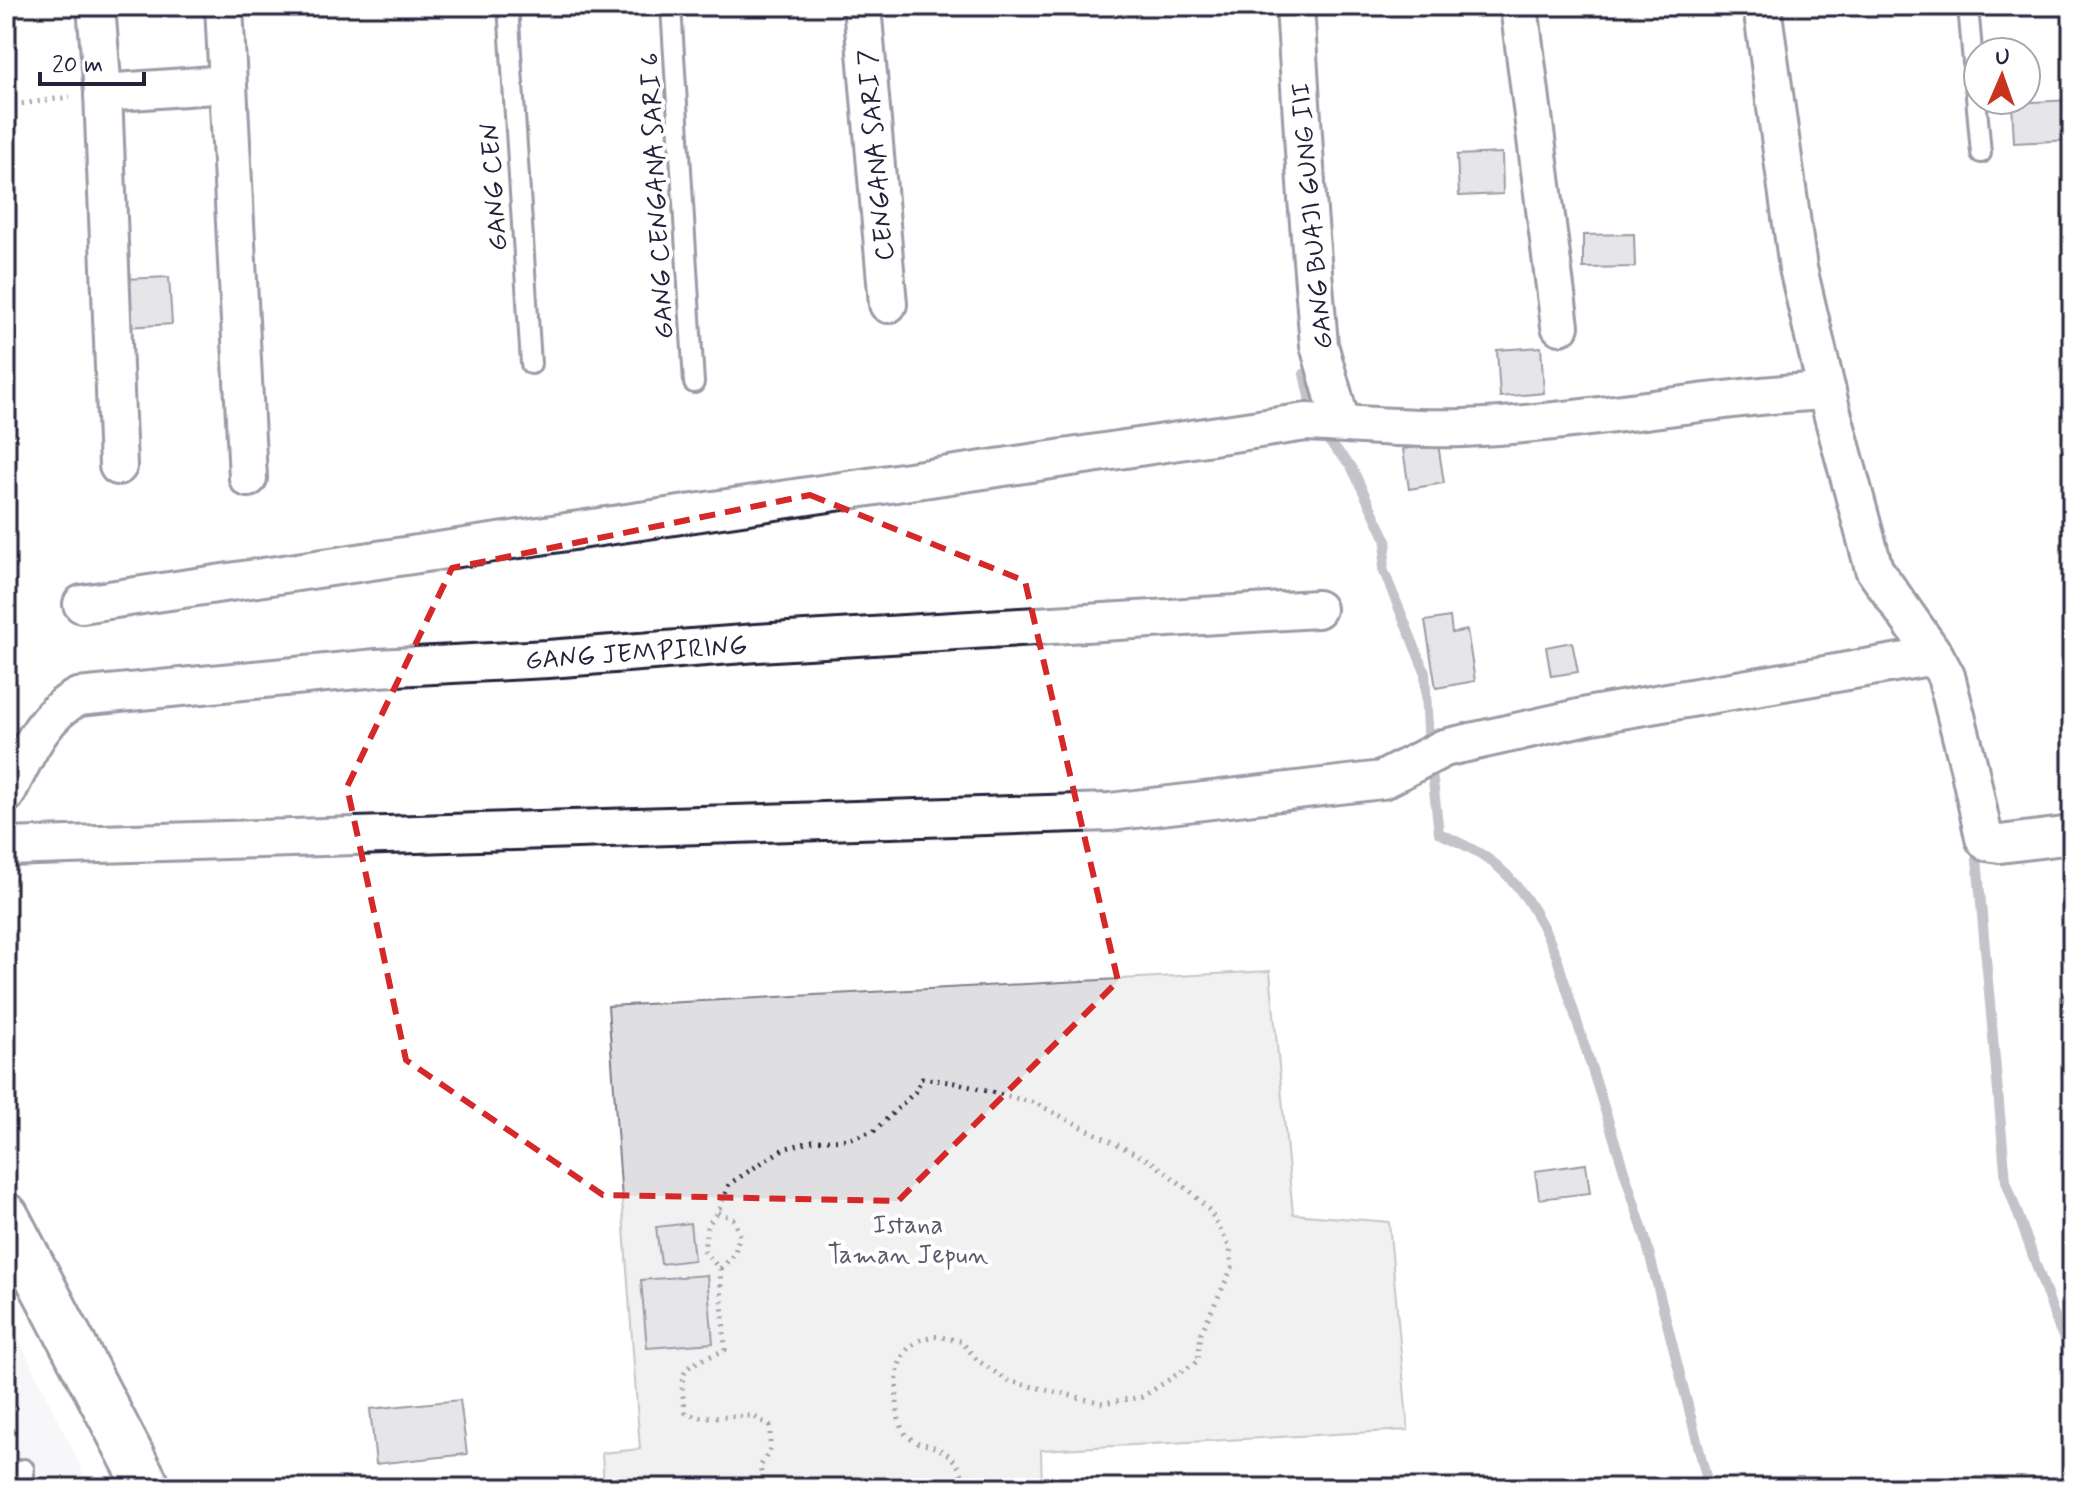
<svg xmlns="http://www.w3.org/2000/svg" width="2078" height="1494" font-family="Mynerve,sans-serif">
	<style>
		.built { fill: #eeeef1 }
		.green { fill: #dfdfe2; stroke: #80808e; stroke-width: 2 }
		.lines { fill: none; stroke-linecap: round; stroke-linejoin: round }
		.stream { stroke: #7a7a88; stroke-width: 10 }
		.building { fill: #c8c8cf; stroke: #22223b; stroke-width: 2 }
		.service-casing { stroke: #22223b; stroke-width: 24 }
		.minor-casing { stroke: #22223b; stroke-width: 42 }
		.secondary-casing { stroke: #22223b; stroke-width: 50 }
		.path { stroke: #22223b; stroke-width: 5; stroke-dasharray: 2 6; stroke-linecap: butt }
		.service { stroke: #fff; stroke-width: 18 }
		.minor { stroke: #fff; stroke-width: 36 }
		.secondary { stroke: #fff; stroke-width: 44 }
		.marked { fill: none; stroke: #d62828; stroke-width: 6; stroke-dasharray: 16 10; stroke-linejoin: round }
		.labels { text-anchor: middle; stroke-width: 8; stroke-linejoin: round; paint-order: stroke }
		.street-label { font-size: 26px; fill: #22223b; stroke: #fff }
		.park-label { font-size: 26px; fill: #5b5b6d; stroke: #fff }
	</style>
	<rect width="100%" height="100%" fill="#fff"/>
	<filter id="ink" filterUnits="userSpaceOnUse"><feTurbulence type="fractalNoise" baseFrequency=".0125" numOctaves="2"/><feDisplacementMap in="SourceGraphic" scale="16" xChannelSelector="R" yChannelSelector="G"/><feConvolveMatrix kernelMatrix="1 2 1 2 8 2 1 2 1" color-interpolation-filters="sRGB"/></filter>
	<g filter="url(#ink)">
		<!-- built -->
		<path class="built" d="M 6,1312 L 84,1474 L 90,1488 L 6,1488 Z"/>
		<!-- green -->
		<path class="green" d="M 1270,971 L 1293,1214 L 1389,1222 L 1408,1430 L 1041,1450 L 1042,1488 L 604,1488 L 602,1453 L 640,1449 L 608,1006 Z"/>
		<g class="lines">
			<!-- stream -->
			<g class="stream">
				<path d="M 1304,374 L 1313,415"/>
				<path d="M 1321,433 L 1351,466 L 1387,541 L 1383,569 L 1425,672 L 1429,748"/>
				<path d="M 1431,764 L 1439,833 C 1454,840 1470,847 1484,856 C 1519,879 1540,917 1556,955 L 1645,1237 L 1709,1488"/>
				<path d="M 1976,848 L 2006,1181 L 2059,1328 L 2072,1356"/>
			</g>
		</g>
		<!-- building -->
		<g class="building">
			<path d="M 2072,100 L 2072,140 L 2014,143 L 2012,103 Z"/>
			<path d="M 1502,153 L 1503,194 L 1459,196 L 1457,155 Z"/>
			<path d="M 1634,234 L 1635,267 L 1583,268 L 1583,235 Z"/>
			<path d="M 169,277 L 172,324 L 128,327 L 125,279 Z"/>
			<path d="M 1541,347 L 1544,393 L 1500,397 L 1497,350 Z"/>
			<path d="M 1438,444 L 1444,483 L 1409,489 L 1403,449 Z"/>
			<path d="M 1450,617 L 1452,633 L 1467,630 L 1475,681 L 1436,688 L 1425,621 Z"/>
			<path d="M 1572,642 L 1578,672 L 1551,676 L 1546,647 Z"/>
			<path d="M 1586,1164 L 1590,1193 L 1539,1199 L 1535,1171 Z"/>
			<path d="M 690,1223 L 694,1260 L 661,1264 L 656,1227 Z"/>
			<path d="M 707,1275 L 713,1343 L 647,1348 L 641,1280 Z"/>
			<path d="M 460,1400 L 467,1454 L 376,1464 L 370,1409 Z"/>
		</g>
		<g class="lines">
			<defs>
				<g id="service">
					<path d="M 508,6 L 531,364"/>
					<path d="M 671,6 L 694,383"/>
					<path d="M 1968,6 L 1981,153"/>
					<path d="M 24,1488 L 24,1469"/>
				</g>
				<g id="minor">
					<path d="M 96,6 L 103,93 L 118,466"/>
					<path d="M 224,6 L 248,478"/>
					<path d="M 862,6 L 888,304"/>
					<path d="M 1295,6 L 1307,199 L 1319,345 L 1341,423"/>
					<path d="M 1519,6 L 1560,326"/>
					<path d="M 1762,6 L 1798,268 L 1830,405 L 1874,569 L 1935,656 L 1946,676 L 1969,767 L 1984,838 L 1987,842 L 2000,844 L 2072,835"/>
					<path d="M 103,93 L 227,84"/>
					<path d="M 82,604 L 1306,422 C 1358,424 1412,430 1464,428 C 1586,423 1706,397 1827,391"/>
					<path d="M 6,794 C 24,760 41,715 78,697 L 377,668 L 548,659 L 757,643 L 1317,609"/>
					<path d="M 6,847 L 1110,812 L 1382,780 L 1444,748 L 1592,715 L 1935,656"/>
				</g>
				<path id="secondary" d="M 6,1216 L 148,1488"/>
			</defs>
			<!-- service casing -->
			<use href="#service" class="service-casing"/>
			<!-- minor casing -->
			<use href="#minor" class="minor-casing"/>
			<!-- secondary casing -->
			<use href="#secondary" class="secondary-casing"/>
			<!-- path -->
			<g class="path">
				<path d="M 6,106 L 70,97"/>
				<path d="M 718,1212 L 733,1219 L 740,1235 L 734,1255 L 720,1269"/>
				<path d="M 764,1488 L 760,1467 L 770,1449 L 770,1426 L 753,1416 L 697,1417 L 686,1413 C 676,1365 684,1368 725,1350 L 720,1269 L 704,1251 L 707,1226 L 718,1212 L 729,1184 L 783,1149 L 813,1141 L 848,1139 L 874,1131 L 915,1092 L 922,1078 L 955,1083 L 1035,1103 L 1152,1162 L 1190,1191 L 1210,1211 L 1230,1248 L 1232,1268 L 1201,1333 L 1198,1361 L 1142,1397 L 1103,1403 L 1008,1381 L 977,1360 L 961,1341 C 952,1340 939,1335 930,1337 C 898,1344 895,1372 897,1400 C 898,1414 898,1430 911,1439 C 915,1443 923,1444 928,1445 C 951,1452 962,1465 965,1488"/>
			</g>
			<!-- service -->
			<use href="#service" class="service"/>
			<!-- minor -->
			<use href="#minor" class="minor"/>
			<!-- secondary -->
			<use href="#secondary" class="secondary"/>
		</g>
	</g>
	<!-- marked area -->
	<path d="M0 0H2078V1494H0ZM 810,495 L 1025,581 L 1118,981 L 898,1201 L 603,1195 L 406,1060 L 347,787 L 452,568 Z" fill="#fff" fill-opacity=".55" fill-rule="evenodd"/>
	<path class="marked" d="M 810,495 L 1025,581 L 1118,981 L 898,1201 L 603,1195 L 406,1060 L 347,787 L 452,568 Z"/>
	<g class="labels">
		<!-- street labels -->
		<g class="street-label">
			<text transform="translate(875 155) rotate(-95)" y="9">CENGANA SARI 7</text>
			<text transform="translate(493 187) rotate(-94)" y="9">GANG CEN</text>
			<text transform="translate(656 196) rotate(-93)" y="9">GANG CENGANA SARI 6</text>
			<text transform="translate(1311 216) rotate(-95)" y="9">GANG BUAJI GUNG III</text>
			<text transform="translate(636 652) rotate(-4)" y="9">GANG JEMPIRING</text>
		</g>
		<!-- park labels -->
		<g class="park-label">
			<text x="908" y="1233">Istana<tspan x="908" dy="30">Taman Jepun</tspan></text>
		</g>
	</g>
	<!-- margin -->
	<rect width="2078" height="1494" fill="none" stroke="#fff" stroke-width="32"/>
	<rect x="16" y="16" width="2046" height="1462" fill="none" stroke="#22223b" stroke-width="3" filter="url(#ink)"/>
	<!-- north arrow -->
	<g transform="translate(2002 76) rotate(2)"><circle r="38" fill="#ffffff" stroke="#a7a7b1" stroke-width="2"/>
	<path d="M0-6L14 30L0 20L-14 30Z" fill="#c8321e"/>
	<text y="-12" font-size="22" font-weight="bold" text-anchor="middle" fill="#22223b">U</text>
	</g>
	<!-- scale -->
	<path d="M40 72v12h104v-12" fill="none" stroke="#22223b" stroke-width="4"/>
	<text x="52" y="72" font-size="24" fill="#22223b" stroke="#ffffff" stroke-width="6" paint-order="stroke">20 m</text>
</svg>
